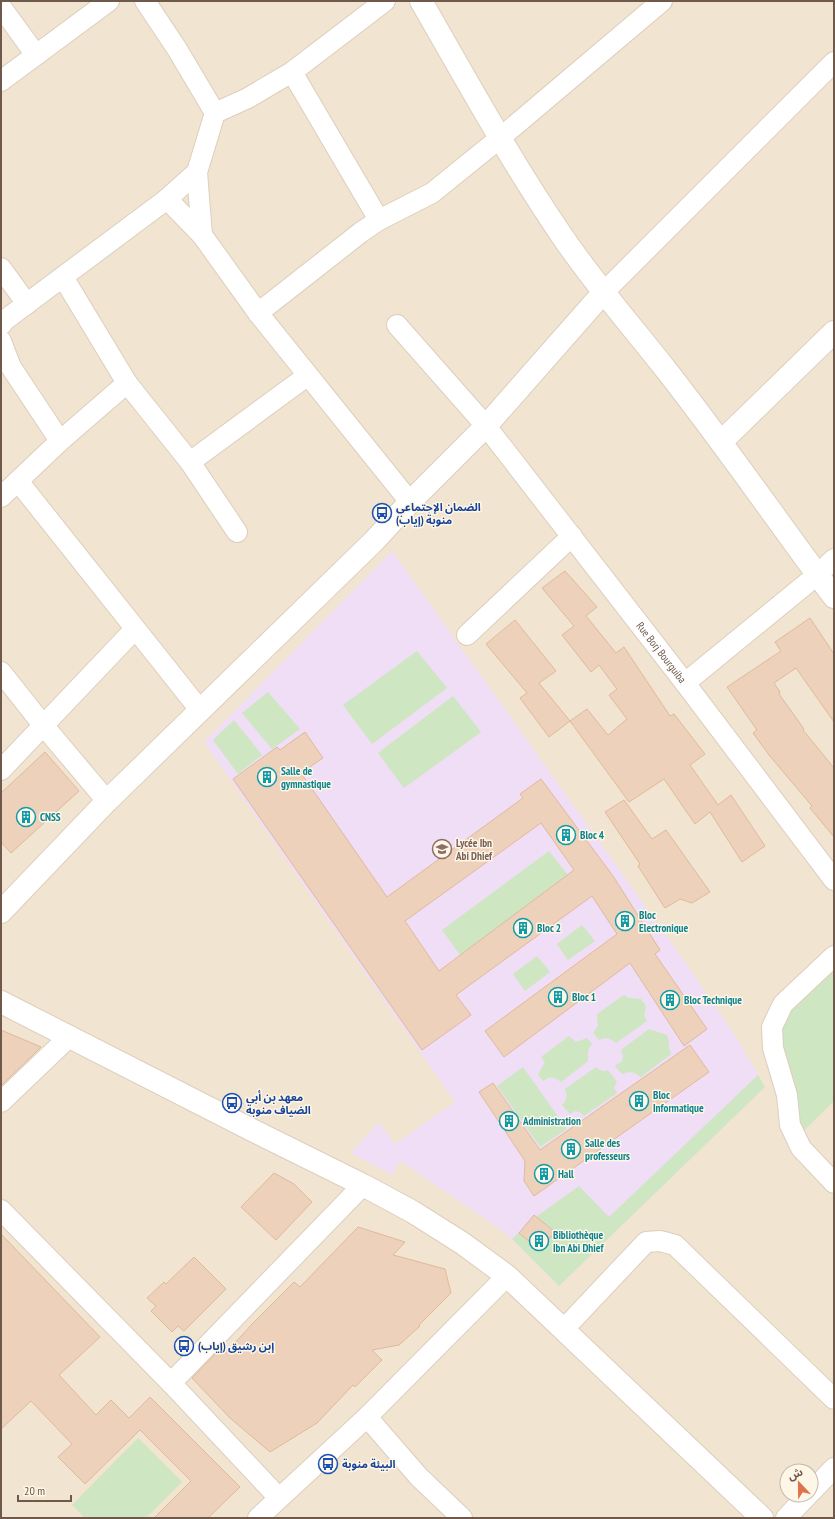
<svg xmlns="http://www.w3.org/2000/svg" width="835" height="1519" font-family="'PT Sans Narrow','Noto Sans Arabic',sans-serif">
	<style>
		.residential { fill: #f1e4d0; fill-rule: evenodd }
		.education { fill: #efdef6 }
		.green { fill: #cee6c1 }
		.building { fill: #eed1ba; stroke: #dfb99c; fill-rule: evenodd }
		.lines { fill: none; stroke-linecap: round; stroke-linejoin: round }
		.minor-casing { stroke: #decebd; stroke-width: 22 }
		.tertiary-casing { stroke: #decebd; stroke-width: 24 }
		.minor { stroke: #fff; stroke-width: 20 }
		.tertiary { stroke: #fff; stroke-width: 22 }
		.labels { text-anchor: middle; stroke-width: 3; stroke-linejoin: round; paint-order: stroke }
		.transit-label { font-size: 11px; font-weight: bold; fill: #164399; stroke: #fef6e6; text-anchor: start }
		.street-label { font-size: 11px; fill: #6f594a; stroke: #fef6e6 }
		.culture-label { font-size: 11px; font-weight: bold; fill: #0d838f; stroke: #fef6e6; text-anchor: start }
		.education-label { font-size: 11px; font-weight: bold; fill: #785e54; stroke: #fef6e6; text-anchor: start }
	</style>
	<rect width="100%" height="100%" fill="#faf2e1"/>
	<!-- residential -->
	<path class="residential" d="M 1,1 L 834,1 L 834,1518 L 1,1518 ZM 787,1471 L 811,1471 L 811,1495 L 787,1495 Z"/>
	<!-- education -->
	<path class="education" d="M 392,551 L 681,956 L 733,1032 L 765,1087 L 559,1286 L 503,1231 L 400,1161 L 392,1175 L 351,1153 L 379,1122 L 395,1144 L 455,1102 L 204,742 Z"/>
	<!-- green -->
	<g class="green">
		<path d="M 417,651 L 447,688 L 372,744 L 343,705 Z"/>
		<path d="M 268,692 L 300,729 L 272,749 L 242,713 Z"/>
		<path d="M 453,696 L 481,732 L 404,788 L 378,753 Z"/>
		<path d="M 234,720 L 262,755 L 238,774 L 213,740 Z"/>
		<path d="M 549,851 L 568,875 L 460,955 L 442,930 Z"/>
		<path d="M 582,925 L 595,941 L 568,960 L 557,944 Z"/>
		<path d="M 537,956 L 550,972 L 525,991 L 513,974 Z"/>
		<path d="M 834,969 L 834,1101 L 798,1136 L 780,1034 L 786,1015 Z"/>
		<path d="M 624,995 L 629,998 L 641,999 L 646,1006 L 644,1015 L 647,1021 L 616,1043 C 610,1038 606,1037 599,1040 L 593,1033 L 598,1026 L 597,1014 Z"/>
		<path d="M 649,1029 L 667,1035 C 670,1042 668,1047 671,1054 L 641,1077 C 634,1072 630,1071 622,1074 L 615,1066 L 622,1061 L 623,1056 L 621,1050 Z"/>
		<path d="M 569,1036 L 576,1042 L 587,1038 L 592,1044 L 588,1050 L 588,1061 L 561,1082 L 557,1079 L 550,1077 L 543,1081 L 538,1075 L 545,1062 L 541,1057 Z"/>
		<path d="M 523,1067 L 567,1129 L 540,1147 L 497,1086 Z"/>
		<path d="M 596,1067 C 600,1071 602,1072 608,1070 L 617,1082 L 614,1088 L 617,1093 L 584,1116 L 580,1112 L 575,1111 L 570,1114 L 562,1105 C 567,1100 568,1096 565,1089 Z"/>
		<path d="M 758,1075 L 765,1087 L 559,1286 L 512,1239 L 536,1217 L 579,1186 L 609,1217 Z"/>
		<path d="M 138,1438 L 182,1482 L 146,1518 L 85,1518 L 72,1505 Z"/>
	</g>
	<!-- building -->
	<g class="building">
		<path d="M 565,571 L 597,607 L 586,616 L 616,653 L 624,647 L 670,716 L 674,714 L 705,754 L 690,765 L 718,805 L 731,795 L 765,846 L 742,862 L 710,812 L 695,824 L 664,779 L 629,802 L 570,721 L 587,709 L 608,735 L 627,719 L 609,695 L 617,689 L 599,665 L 591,672 L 562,635 L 574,626 L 542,588 Z"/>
		<path d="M 810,618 L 834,654 L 834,722 L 796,668 L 774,683 L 780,692 L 779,694 L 804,729 L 803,730 L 834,768 L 834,837 L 810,808 L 812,806 L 769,755 L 753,733 L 757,730 L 727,687 L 781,651 L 775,642 Z"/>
		<path d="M 515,620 L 556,671 L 539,683 L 570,721 L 549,737 L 520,698 L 527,693 L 486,644 Z"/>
		<path d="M 305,732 L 323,758 L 301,773 L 387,897 L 523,798 L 520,794 L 541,779 L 613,876 L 660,950 L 655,954 L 707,1029 L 684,1046 L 630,963 L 504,1057 L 485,1031 L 617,934 L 592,896 L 456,995 L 471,1015 L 422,1050 L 233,779 L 277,747 L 280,750 ZM 541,823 L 574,870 L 439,971 L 405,921 Z"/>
		<path d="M 45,752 L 79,791 L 11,853 L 1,842 L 1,793 Z"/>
		<path d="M 624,800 L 652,839 L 666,830 L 710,892 L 692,903 L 680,899 L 665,908 L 638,866 L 640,864 L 605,812 Z"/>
		<path d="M 1,1030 L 41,1047 L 1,1086 Z"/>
		<path d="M 690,1045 L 709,1072 L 534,1196 L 524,1181 L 525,1161 L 479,1092 L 493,1083 L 540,1150 Z"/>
		<path d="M 274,1173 L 294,1184 L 312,1202 L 276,1240 L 241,1207 Z"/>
		<path d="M 534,1215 L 555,1232 L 540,1250 L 519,1233 Z"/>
		<path d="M 358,1227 L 405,1242 L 393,1255 L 445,1269 L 451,1293 L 419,1325 L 420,1326 L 399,1345 L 372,1350 L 382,1360 L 355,1387 L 353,1385 L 317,1423 L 270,1452 L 230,1418 L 192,1378 L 220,1349 L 225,1354 L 253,1323 L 294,1282 L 300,1287 Z"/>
		<path d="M 1,1234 L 100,1337 L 59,1375 L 96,1415 L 111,1400 L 129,1418 L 150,1397 L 240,1487 L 208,1518 L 154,1518 L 191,1481 L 140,1430 L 85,1484 L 58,1457 L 72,1444 L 31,1401 L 1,1429 Z"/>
		<path d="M 194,1257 L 226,1289 L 184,1331 L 178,1326 L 172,1332 L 151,1311 L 156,1306 L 147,1298 L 164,1282 L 166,1284 Z"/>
	</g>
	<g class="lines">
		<defs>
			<g id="minor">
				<path d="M 145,1 L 177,49 L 215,113"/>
				<path d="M 1,7 L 36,55"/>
				<path d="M 292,72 L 379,220"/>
				<path d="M 1,81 L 109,1"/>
				<path d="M 197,172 L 202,235"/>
				<path d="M 167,199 L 202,235 L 258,313 L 410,502"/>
				<path d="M 1,268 L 27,304"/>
				<path d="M 63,277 L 127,383"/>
				<path d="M 603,293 L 834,62"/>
				<path d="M 258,313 L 360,233 L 379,220 L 432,193 L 500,138 L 662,1"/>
				<path d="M 1,325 L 5,320 L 167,199 L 197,172 L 215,113 L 248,98 L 292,72 L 385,1"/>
				<path id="s1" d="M 397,325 L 486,426 L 685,683 L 834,880"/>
				<path d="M 1,341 L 11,367 L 60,441"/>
				<path d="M 190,462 L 307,376"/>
				<path d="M 18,481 L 200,710"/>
				<path d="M 1,497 L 60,441 L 127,383 L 190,462 L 237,532"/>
				<path d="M 467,635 L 572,536"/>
				<path d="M 1,672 L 43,725 L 107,801"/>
				<path d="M 685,683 L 817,575 L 834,559"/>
				<path d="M 1,770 L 135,629"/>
				<path d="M 834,956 L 783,1004 L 772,1027 L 773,1048 L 787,1095 L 790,1125 L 801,1148 L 834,1183"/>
				<path d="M 1,1102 L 69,1037"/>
				<path d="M 1,1210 L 171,1383 L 279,1498"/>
				<path d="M 564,1329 L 646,1242 L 660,1241 L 675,1245 L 834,1399"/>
				<path d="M 171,1383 L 363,1185"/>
				<path d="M 367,1417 L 419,1477 L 462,1518"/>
				<path d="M 811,1492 L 834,1468"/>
				<path d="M 258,1518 L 367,1417 L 507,1276"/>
				<path d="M 786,1518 L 808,1495"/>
			</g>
			<g id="tertiary">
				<path d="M 421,1 C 466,79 509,158 560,233 C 592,281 631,325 667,371 C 725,445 778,522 834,597"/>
				<path d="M 721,442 L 834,332"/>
				<path d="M 1,912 L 107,801 L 374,541 L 410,502 L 486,426 L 603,293"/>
				<path d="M 1,1002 L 254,1131 L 363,1185 L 413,1212 L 462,1243 L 507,1276 L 762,1518"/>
			</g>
		</defs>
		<!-- minor casing -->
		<use href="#minor" class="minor-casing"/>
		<!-- tertiary casing -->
		<use href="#tertiary" class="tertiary-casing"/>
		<!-- minor -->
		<use href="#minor" class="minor"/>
		<!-- tertiary -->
		<use href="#tertiary" class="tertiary"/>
	</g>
	<!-- icons -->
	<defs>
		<symbol id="bus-ring" viewBox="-11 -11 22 22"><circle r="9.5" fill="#fef6e6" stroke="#1a4fb4" stroke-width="1.5"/><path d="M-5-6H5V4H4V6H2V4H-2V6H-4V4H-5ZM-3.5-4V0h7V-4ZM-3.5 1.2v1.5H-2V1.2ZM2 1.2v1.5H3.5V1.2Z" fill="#1a4fb4"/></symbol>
		<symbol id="building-ring" viewBox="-11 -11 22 22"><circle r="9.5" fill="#fef6e6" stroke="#0f9aa8" stroke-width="1.5"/><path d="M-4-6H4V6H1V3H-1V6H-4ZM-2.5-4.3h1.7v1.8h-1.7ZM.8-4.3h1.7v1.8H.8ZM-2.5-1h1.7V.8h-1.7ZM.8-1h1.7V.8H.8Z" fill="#0f9aa8"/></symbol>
		<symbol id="school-ring" viewBox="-11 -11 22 22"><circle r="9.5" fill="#fef6e6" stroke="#8d6e63" stroke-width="1.5"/><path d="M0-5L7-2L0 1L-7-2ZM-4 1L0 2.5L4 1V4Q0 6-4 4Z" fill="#8d6e63"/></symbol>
	</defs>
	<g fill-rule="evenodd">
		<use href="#bus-ring" x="371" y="502" width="22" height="22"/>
		<use href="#building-ring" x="256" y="766" width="22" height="22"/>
		<use href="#building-ring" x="15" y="806" width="22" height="22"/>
		<use href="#building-ring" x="555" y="824" width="22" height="22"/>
		<use href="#school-ring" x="431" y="838" width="22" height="22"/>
		<use href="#building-ring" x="614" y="910" width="22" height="22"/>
		<use href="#building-ring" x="512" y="917" width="22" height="22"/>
		<use href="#building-ring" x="547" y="986" width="22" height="22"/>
		<use href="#building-ring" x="659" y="989" width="22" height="22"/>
		<use href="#building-ring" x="628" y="1090" width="22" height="22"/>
		<use href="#bus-ring" x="221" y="1092" width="22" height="22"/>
		<use href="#building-ring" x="498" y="1110" width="22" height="22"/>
		<use href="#building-ring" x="560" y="1138" width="22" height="22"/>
		<use href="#building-ring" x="533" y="1163" width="22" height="22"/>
		<use href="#building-ring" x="528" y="1230" width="22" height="22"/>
		<use href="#bus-ring" x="173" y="1335" width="22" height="22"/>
		<use href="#bus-ring" x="317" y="1453" width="22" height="22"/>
	</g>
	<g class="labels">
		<!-- transit labels -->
		<g class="transit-label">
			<text x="396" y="511">الضمان الإجتماعي<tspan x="396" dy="13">منوبة (إياب)</tspan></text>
			<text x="246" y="1101">معهد بن أبي<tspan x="246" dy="13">الضياف منوبة</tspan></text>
			<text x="198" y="1350">إبن رشيق (إياب)</text>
			<text x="342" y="1468">البيئة منوبة</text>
		</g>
		<!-- street labels -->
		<g class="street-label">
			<text dy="4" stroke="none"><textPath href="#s1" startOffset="421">Rue Borj Bourguiba</textPath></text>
		</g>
		<!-- culture labels -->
		<g class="culture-label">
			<text x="281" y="775">Salle de<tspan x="281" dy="13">gymnastique</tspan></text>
			<text x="40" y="821">CNSS</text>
			<text x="580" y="839">Bloc 4</text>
			<text x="639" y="919">Bloc<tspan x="639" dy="13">Electronique</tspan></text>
			<text x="537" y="932">Bloc 2</text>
			<text x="572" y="1001">Bloc 1</text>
			<text x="684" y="1004">Bloc Technique</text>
			<text x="653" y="1099">Bloc<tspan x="653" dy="13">Informatique</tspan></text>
			<text x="523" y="1125">Administration</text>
			<text x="585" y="1147">Salle des<tspan x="585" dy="13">professeurs</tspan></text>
			<text x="558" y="1178">Hall</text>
			<text x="553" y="1239">Bibliothèque<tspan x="553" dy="13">Ibn Abi Dhief</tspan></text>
		</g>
		<!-- education labels -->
		<g class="education-label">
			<text x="456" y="847">Lycée Ibn<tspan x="456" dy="13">Abi Dhief</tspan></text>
		</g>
	</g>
	<!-- border -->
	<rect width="835" height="1519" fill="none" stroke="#6f594a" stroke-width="4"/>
	<!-- north arrow -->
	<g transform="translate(799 1483) rotate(338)"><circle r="19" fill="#fef6e6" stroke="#c5b7a8"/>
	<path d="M0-3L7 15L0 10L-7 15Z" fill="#de744c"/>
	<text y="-6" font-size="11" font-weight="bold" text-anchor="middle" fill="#6f594a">ش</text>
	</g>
	<!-- scale -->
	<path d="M18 1495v6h53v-6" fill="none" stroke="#6f594a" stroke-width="2"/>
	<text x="24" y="1495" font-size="12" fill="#6f594a" stroke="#fef6e6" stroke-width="3" paint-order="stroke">20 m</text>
</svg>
